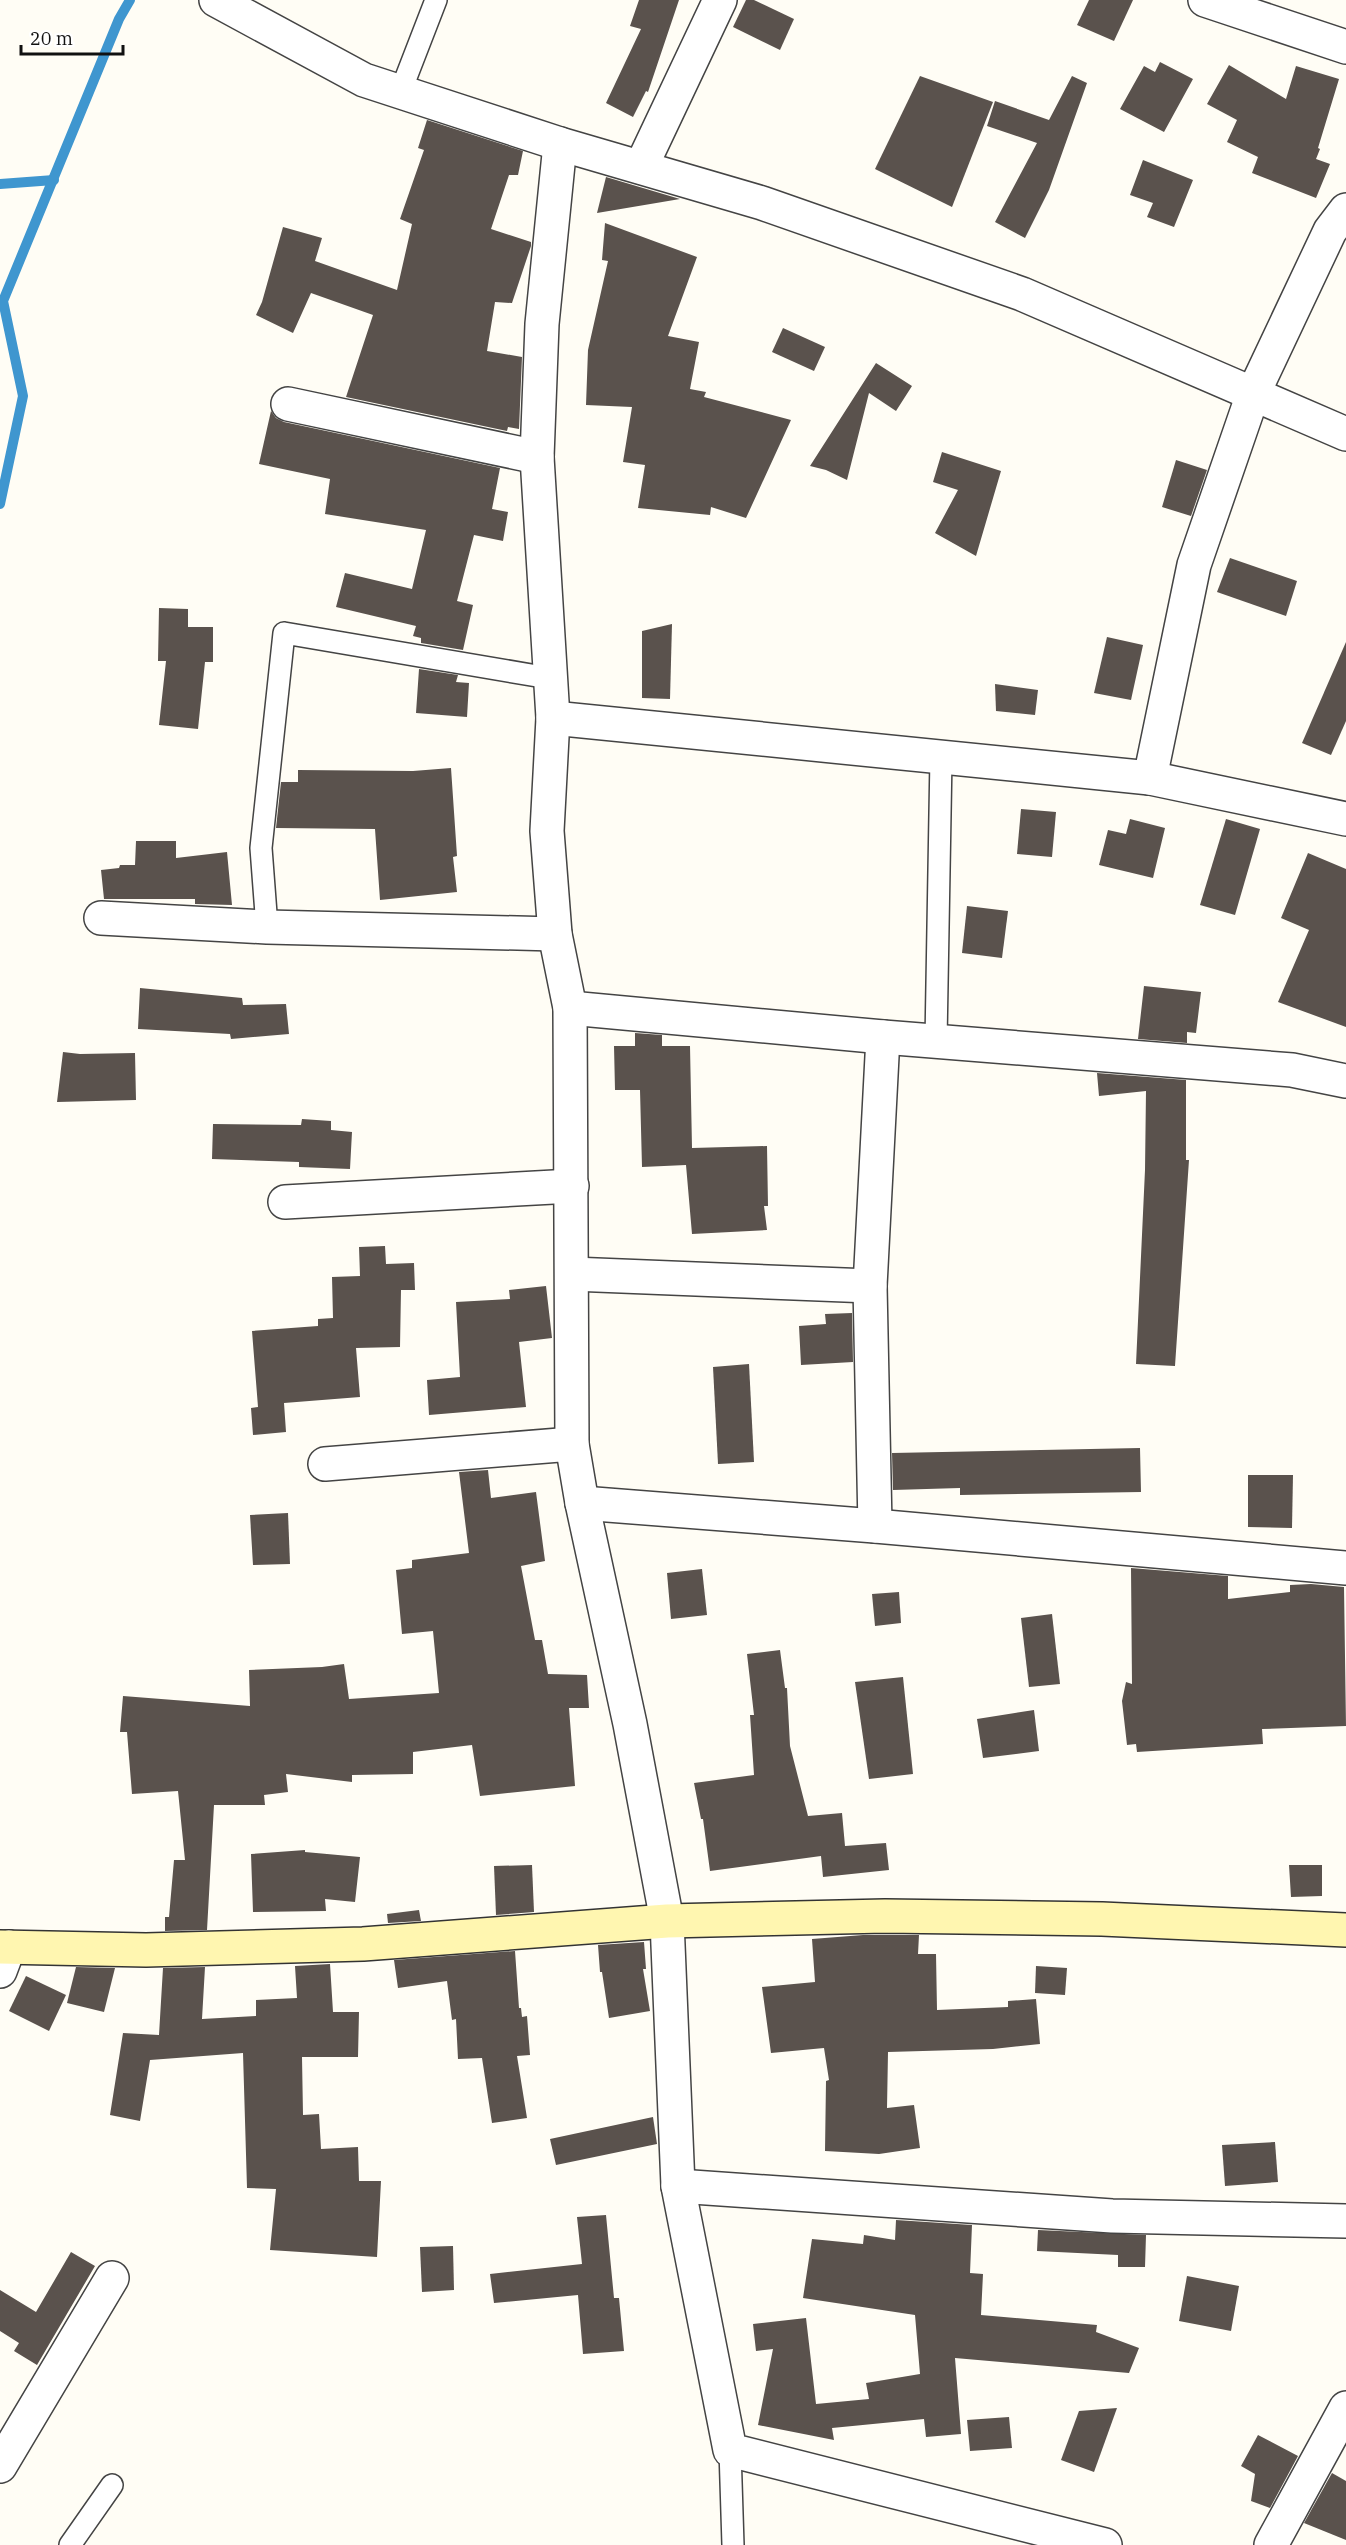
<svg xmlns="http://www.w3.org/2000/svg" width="1346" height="2545" font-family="'IBM Plex Serif',serif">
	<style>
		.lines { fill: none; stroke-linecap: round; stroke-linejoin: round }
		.stream { stroke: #3f96cf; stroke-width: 10 }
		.building { fill: #5a524d }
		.lane-casing { stroke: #444; stroke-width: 24 }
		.street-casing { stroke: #444; stroke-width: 36 }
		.secondary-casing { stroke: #333; stroke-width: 36 }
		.lane { stroke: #fff; stroke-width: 21 }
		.street { stroke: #fff; stroke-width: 33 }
		.secondary { stroke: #fff6b0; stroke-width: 33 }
	</style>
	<rect width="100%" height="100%" fill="#fffdf5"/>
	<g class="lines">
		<!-- stream -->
		<g class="stream">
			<path d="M 0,184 L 54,180"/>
			<path d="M 0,504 L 23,396 L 3,301 L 119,19 L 130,0"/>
		</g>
	</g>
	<!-- building -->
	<g class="building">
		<path d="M 639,0 L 679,0 L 648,92 L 646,91 L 633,117 L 606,103 L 641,29 L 630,26 Z"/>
		<path d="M 746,0 L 754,0 L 794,19 L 780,50 L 733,27 Z"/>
		<path d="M 1089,0 L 1133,0 L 1114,41 L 1077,25 Z"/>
		<path d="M 1160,62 L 1193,79 L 1164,132 L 1120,109 L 1144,66 L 1155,72 Z"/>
		<path d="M 1229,65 L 1286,99 L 1296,66 L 1339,79 L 1318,148 L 1320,149 L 1316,159 L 1330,164 L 1316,198 L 1252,173 L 1258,157 L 1227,142 L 1237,120 L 1207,104 Z"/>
		<path d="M 920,76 L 993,102 L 952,207 L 875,169 Z"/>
		<path d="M 1072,76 L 1087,83 L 1049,190 L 1025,238 L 995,222 L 1037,143 L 987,126 L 995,101 L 1049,120 Z"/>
		<path d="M 427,120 L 523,151 L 518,175 L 509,175 L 491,229 L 531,242 L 531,246 L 512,303 L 495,302 L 487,351 L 522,357 L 519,429 L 508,427 L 507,431 L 346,397 L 373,315 L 311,293 L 293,333 L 256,315 L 262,302 L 283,227 L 322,238 L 315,261 L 397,290 L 412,224 L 400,219 L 424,150 L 418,148 Z"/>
		<path d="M 1143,160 L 1193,180 L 1174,227 L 1147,217 L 1153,203 L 1130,195 Z"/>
		<path d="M 606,177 L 680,199 L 597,213 Z"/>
		<path d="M 605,223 L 697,257 L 668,336 L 699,342 L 690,389 L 706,392 L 704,397 L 791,420 L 746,518 L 711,507 L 710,515 L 638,508 L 645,465 L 623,462 L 632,407 L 586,405 L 588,350 L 608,261 L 602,260 Z"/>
		<path d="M 783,328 L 825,347 L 814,371 L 772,352 Z"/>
		<path d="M 876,363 L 912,386 L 896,411 L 869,393 L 847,480 L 826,470 L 810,466 Z"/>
		<path d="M 271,411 L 276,418 L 284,422 L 500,468 L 492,509 L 508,512 L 503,541 L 474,535 L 457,601 L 473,605 L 463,650 L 421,643 L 421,638 L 413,636 L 416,626 L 336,607 L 345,573 L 412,589 L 426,530 L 325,514 L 330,479 L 259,464 Z"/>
		<path d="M 942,452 L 1001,471 L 976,556 L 935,533 L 958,490 L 933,482 Z"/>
		<path d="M 1176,460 L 1207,470 L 1191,516 L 1162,507 Z"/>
		<path d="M 1230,558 L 1297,581 L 1286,616 L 1217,592 Z"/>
		<path d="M 159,608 L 188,609 L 188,627 L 213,627 L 213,662 L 205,662 L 198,729 L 159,725 L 166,661 L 158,661 Z"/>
		<path d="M 672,624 L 670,699 L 642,698 L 642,631 Z"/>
		<path d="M 1107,637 L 1143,645 L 1131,700 L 1094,693 Z"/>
		<path d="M 1346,642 L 1346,721 L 1331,755 L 1302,743 Z"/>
		<path d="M 419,669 L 458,675 L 456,682 L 469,683 L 467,717 L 416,713 Z"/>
		<path d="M 995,684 L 1038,690 L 1035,715 L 996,711 Z"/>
		<path d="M 451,768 L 457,856 L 453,857 L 457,892 L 380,900 L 375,829 L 276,828 L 281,782 L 298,782 L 298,770 L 413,771 Z"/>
		<path d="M 1021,809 L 1056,812 L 1052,857 L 1017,854 Z"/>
		<path d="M 1130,819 L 1165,828 L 1153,878 L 1099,865 L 1108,830 L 1126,834 Z"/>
		<path d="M 1226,819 L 1260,829 L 1235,915 L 1200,905 Z"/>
		<path d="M 136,841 L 176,841 L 176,858 L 227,852 L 232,905 L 195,904 L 195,899 L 104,899 L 101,870 L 119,868 L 120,865 L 135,865 Z"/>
		<path d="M 1308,853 L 1346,869 L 1346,1027 L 1278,1002 L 1309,930 L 1281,918 Z"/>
		<path d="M 967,906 L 1008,911 L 1002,958 L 962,953 Z"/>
		<path d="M 1144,986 L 1201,992 L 1196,1033 L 1187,1032 L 1187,1043 L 1138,1039 Z"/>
		<path d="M 140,988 L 242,998 L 243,1005 L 286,1004 L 289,1034 L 231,1039 L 230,1034 L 138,1029 Z"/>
		<path d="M 635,1033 L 662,1035 L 662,1046 L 690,1046 L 692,1148 L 767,1146 L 768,1206 L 764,1206 L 767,1230 L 692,1234 L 686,1165 L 642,1167 L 640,1090 L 615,1090 L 614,1046 L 635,1046 Z"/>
		<path d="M 63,1052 L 80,1054 L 135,1053 L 136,1100 L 57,1102 Z"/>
		<path d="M 1097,1073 L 1186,1080 L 1186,1160 L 1189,1160 L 1175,1366 L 1136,1364 L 1145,1170 L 1146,1091 L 1099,1096 Z"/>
		<path d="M 302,1119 L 331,1121 L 331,1130 L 352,1132 L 350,1169 L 299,1167 L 299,1162 L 212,1159 L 213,1124 L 301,1125 Z"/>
		<path d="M 385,1246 L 386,1264 L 414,1263 L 415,1290 L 401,1290 L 400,1347 L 356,1348 L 360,1397 L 284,1403 L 286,1432 L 253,1435 L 251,1408 L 258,1407 L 252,1331 L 318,1326 L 318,1319 L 333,1318 L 332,1277 L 360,1276 L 359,1247 Z"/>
		<path d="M 546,1286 L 552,1338 L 519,1342 L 526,1407 L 429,1415 L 427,1380 L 460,1377 L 456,1302 L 510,1299 L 509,1290 Z"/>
		<path d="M 852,1313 L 853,1362 L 801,1365 L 799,1326 L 826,1324 L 825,1314 Z"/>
		<path d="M 749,1364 L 754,1462 L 718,1464 L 713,1367 Z"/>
		<path d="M 1140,1448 L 1141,1492 L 960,1495 L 960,1488 L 893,1490 L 892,1453 Z"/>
		<path d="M 488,1470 L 491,1498 L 536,1492 L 545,1561 L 521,1566 L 535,1640 L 542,1640 L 548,1674 L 587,1675 L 589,1708 L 569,1708 L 575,1786 L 480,1796 L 472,1745 L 413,1752 L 413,1774 L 352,1775 L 352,1782 L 286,1774 L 288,1792 L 264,1795 L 265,1805 L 214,1805 L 207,1930 L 165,1931 L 165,1917 L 169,1917 L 174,1860 L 185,1860 L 178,1791 L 132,1794 L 127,1732 L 120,1732 L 123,1696 L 250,1706 L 249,1670 L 322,1667 L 344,1664 L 349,1699 L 439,1693 L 433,1631 L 402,1634 L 396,1570 L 412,1568 L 412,1560 L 469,1553 L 459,1472 Z"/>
		<path d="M 1248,1475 L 1293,1475 L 1292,1528 L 1248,1527 Z"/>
		<path d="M 288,1513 L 290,1564 L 253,1565 L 250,1515 Z"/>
		<path d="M 1131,1568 L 1228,1576 L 1228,1599 L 1290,1592 L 1290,1585 L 1311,1584 L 1344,1587 L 1346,1726 L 1262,1729 L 1263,1744 L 1137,1752 L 1136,1744 L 1127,1745 L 1122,1701 L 1126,1682 L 1132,1684 Z"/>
		<path d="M 702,1569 L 707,1615 L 671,1619 L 667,1573 Z"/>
		<path d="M 899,1592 L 901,1623 L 875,1626 L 872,1594 Z"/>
		<path d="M 1052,1614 L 1060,1684 L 1029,1687 L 1021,1618 Z"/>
		<path d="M 780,1650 L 785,1688 L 787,1688 L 790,1746 L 808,1816 L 842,1813 L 845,1846 L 886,1843 L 889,1870 L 823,1877 L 821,1856 L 710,1871 L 703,1819 L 701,1819 L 694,1783 L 754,1775 L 750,1715 L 754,1715 L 747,1654 Z"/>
		<path d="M 903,1677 L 913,1774 L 869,1779 L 855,1682 Z"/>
		<path d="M 1034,1710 L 1039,1751 L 983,1758 L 977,1719 Z"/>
		<path d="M 305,1850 L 305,1852 L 360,1857 L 355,1902 L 325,1899 L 326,1911 L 253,1912 L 251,1854 Z"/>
		<path d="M 532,1865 L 534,1912 L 496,1915 L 494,1866 Z"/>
		<path d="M 1289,1865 L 1322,1865 L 1322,1896 L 1291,1897 Z"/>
		<path d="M 419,1910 L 421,1921 L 388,1923 L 387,1914 Z"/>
		<path d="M 863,1935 L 919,1935 L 918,1954 L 936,1954 L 937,2010 L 1008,2007 L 1008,2001 L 1036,1999 L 1040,2044 L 993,2049 L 888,2052 L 887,2108 L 914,2105 L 920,2148 L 879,2154 L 825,2151 L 826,2081 L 829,2080 L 824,2048 L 771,2053 L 762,1987 L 815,1982 L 812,1939 Z"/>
		<path d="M 644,1942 L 646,1969 L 643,1969 L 650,2011 L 609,2018 L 602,1972 L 600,1972 L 598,1945 Z"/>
		<path d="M 515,1951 L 519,2008 L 521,2008 L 522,2017 L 527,2016 L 530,2055 L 517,2056 L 527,2118 L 492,2123 L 482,2058 L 458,2059 L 456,2019 L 452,2020 L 447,1981 L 398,1988 L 394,1960 Z"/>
		<path d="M 330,1964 L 333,2012 L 359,2012 L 358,2057 L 302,2057 L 303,2115 L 319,2114 L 321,2149 L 358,2147 L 359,2181 L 381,2181 L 377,2257 L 270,2250 L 276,2189 L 247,2188 L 243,2053 L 150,2060 L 140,2121 L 110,2115 L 123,2033 L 159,2035 L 163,1968 L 205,1967 L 202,2019 L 256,2016 L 256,2000 L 297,1998 L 295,1966 Z"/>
		<path d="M 1036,1966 L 1067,1968 L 1065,1995 L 1035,1993 Z"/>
		<path d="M 76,1967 L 115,1968 L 104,2012 L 67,2003 Z"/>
		<path d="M 26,1976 L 66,1995 L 49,2031 L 9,2011 Z"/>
		<path d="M 653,2117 L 657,2144 L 556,2165 L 550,2139 Z"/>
		<path d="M 1275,2142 L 1278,2182 L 1225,2186 L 1222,2145 Z"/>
		<path d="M 606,2215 L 614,2298 L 619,2298 L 624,2351 L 583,2354 L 578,2295 L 494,2303 L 490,2274 L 582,2264 L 577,2217 Z"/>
		<path d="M 896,2220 L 972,2225 L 970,2273 L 983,2274 L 981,2315 L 1097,2325 L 1096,2332 L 1139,2348 L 1129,2373 L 955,2358 L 961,2434 L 926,2437 L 924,2419 L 832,2428 L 834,2440 L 758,2425 L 773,2349 L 756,2351 L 753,2324 L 806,2318 L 816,2404 L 869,2399 L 866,2383 L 920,2374 L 915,2315 L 803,2298 L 812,2239 L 863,2244 L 864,2235 L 895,2240 Z"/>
		<path d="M 1038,2230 L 1146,2235 L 1145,2267 L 1118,2267 L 1118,2255 L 1037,2251 Z"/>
		<path d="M 453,2246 L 454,2290 L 422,2292 L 420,2247 Z"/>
		<path d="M 71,2252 L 95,2266 L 37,2365 L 14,2351 L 19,2343 L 0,2331 L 0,2290 L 36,2312 Z"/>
		<path d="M 1187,2276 L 1239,2286 L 1231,2331 L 1179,2321 Z"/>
		<path d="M 1117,2408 L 1094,2472 L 1061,2460 L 1079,2411 Z"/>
		<path d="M 1009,2417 L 1012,2448 L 970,2451 L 967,2420 Z"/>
		<path d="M 1258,2435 L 1298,2456 L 1270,2508 L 1251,2501 L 1255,2474 L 1241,2466 Z"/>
		<path d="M 1332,2473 L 1346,2481 L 1346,2540 L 1304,2523 Z"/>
	</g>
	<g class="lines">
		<defs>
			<g id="lane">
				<path d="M 400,93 L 436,0"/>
				<path d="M 267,927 L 261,848 L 284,633 L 549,678"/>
				<path d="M 936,1041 L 941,757"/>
				<path d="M 730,2450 L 733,2545"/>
				<path d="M 70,2545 L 112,2485"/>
			</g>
			<g id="street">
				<path d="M 216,0 L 364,80 L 560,144 L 762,203 L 1022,294 L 1346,434"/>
				<path d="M 1205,0 L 1346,47"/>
				<path d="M 560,144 L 542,324 L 537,457 L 553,718 L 547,831 L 555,934 L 570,1008 L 572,1444 L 582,1503 L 630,1724 L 667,1921 L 678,2186 L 730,2450 L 1105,2545"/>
				<path d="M 641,167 L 720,0"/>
				<path d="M 288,404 L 537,457"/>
				<path d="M 553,718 L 1150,778 L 1346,819"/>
				<path d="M 1150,778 L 1194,565 L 1253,394 L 1330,231 L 1346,210"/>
				<path d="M 101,918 L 267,927 L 555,934"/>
				<path d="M 570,1008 L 883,1037 L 1292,1070 L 1346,1081"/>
				<path d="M 285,1202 L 572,1186"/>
				<path d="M 572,1274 L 870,1286"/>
				<path d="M 325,1464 L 572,1444"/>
				<path d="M 582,1503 L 875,1526 L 1346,1568"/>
				<path d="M 875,1526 L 870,1286 L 883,1037"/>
				<path d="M 0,1971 L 9,1947"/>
				<path d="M 678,2186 L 1112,2216 L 1346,2221"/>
				<path d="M 0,2466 L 112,2278"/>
				<path d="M 1271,2545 L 1346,2408"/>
			</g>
			<path id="secondary" d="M 0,1947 L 146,1950 L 363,1944 L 667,1921 L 885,1916 L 1102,1919 L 1346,1930"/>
		</defs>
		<!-- lane casing -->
		<use href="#lane" class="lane-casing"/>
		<!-- street casing -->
		<use href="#street" class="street-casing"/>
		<!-- secondary casing -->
		<use href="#secondary" class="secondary-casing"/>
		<!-- lane -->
		<use href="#lane" class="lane"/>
		<!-- street -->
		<use href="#street" class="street"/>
		<!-- secondary -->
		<use href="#secondary" class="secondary"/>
	</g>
	<!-- scale -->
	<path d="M21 45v9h102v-9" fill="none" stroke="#111111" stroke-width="3"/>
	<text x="30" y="45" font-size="18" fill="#111111" stroke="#ffffff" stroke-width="4.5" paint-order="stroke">20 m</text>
</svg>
